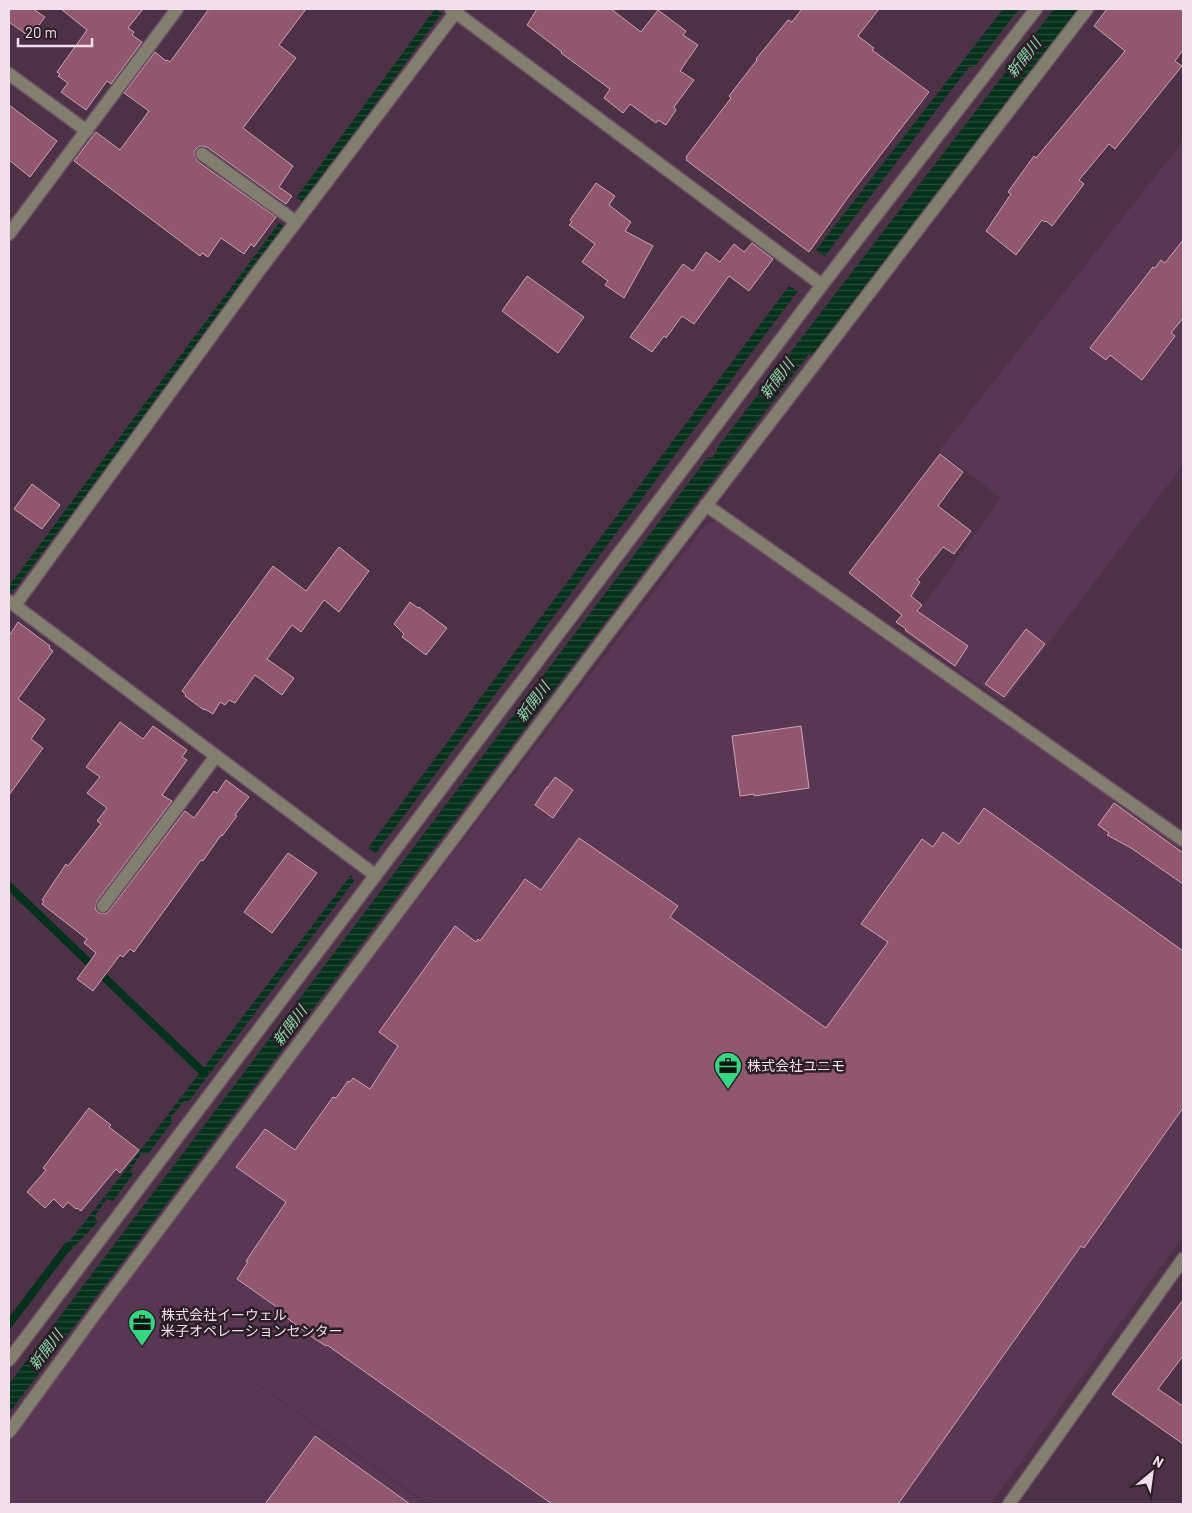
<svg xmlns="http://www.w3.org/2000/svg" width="1192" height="1513" font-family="Barlow,'Noto Sans JP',sans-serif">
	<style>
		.built { fill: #593752 }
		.water { fill: url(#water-rules) }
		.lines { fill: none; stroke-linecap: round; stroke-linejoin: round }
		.stream { stroke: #043119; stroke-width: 8 }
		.building { fill: #90576e; stroke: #cda3b2 }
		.minor-casing { stroke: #6b5065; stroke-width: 15 }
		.minor { stroke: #837f6f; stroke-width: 12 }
		.labels { text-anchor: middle; stroke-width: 5; stroke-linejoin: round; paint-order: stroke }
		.poi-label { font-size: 14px; fill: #f1dfed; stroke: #2b1e28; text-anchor: start }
		.water-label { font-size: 15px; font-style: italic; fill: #89dca6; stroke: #2b1e28 }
	</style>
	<defs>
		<pattern id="water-rules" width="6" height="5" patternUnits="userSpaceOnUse" patternTransform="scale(1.25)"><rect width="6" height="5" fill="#043119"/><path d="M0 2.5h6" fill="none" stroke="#294e3b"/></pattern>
	</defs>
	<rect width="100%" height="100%" fill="#4d3147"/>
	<!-- built -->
	<g class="built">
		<path d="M 1183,141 L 1183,465 L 1004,702 L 904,632 L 1001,498 L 939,451 Z"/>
		<path d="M 719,521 L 1183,848 L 1183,1236 L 991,1504 L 428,1504 L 123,1289 L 334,1008 L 707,523 Z"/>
		<path d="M 123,1289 L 302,1416 L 426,1504 L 9,1504 L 9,1443 Z"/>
	</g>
	<!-- water -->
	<g class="water">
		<path d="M 435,9 L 442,13 L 304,202 L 296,198 Z"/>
		<path d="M 1003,9 L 1019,9 L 975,66 L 969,67 L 825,256 L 816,250 Z"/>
		<path d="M 1054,9 L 1080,9 L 815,356 L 809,354 L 400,893 L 9,1413 L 9,1384 L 708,457 L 712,458 L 717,451 L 717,448 Z"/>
		<path d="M 279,223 L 285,227 L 153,406 L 12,593 L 9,592 L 9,586 Z"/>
		<path d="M 789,286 L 798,291 L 376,853 L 368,848 Z"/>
		<path d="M 351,875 L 354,881 L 189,1101 L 184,1101 L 171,1117 L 172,1122 L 148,1154 L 142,1153 L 130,1170 L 133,1174 L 113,1201 L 107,1199 L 94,1217 L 98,1222 L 66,1255 L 61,1252 L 127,1168 Z"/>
	</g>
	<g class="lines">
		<!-- stream -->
		<g class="stream">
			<path d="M 9,886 L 204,1073"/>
			<path d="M 9,1324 L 68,1246"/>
		</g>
	</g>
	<!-- building -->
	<g class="building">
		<path d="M 9,9 L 33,9 L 45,17 L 30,37 L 9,22 Z"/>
		<path d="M 61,9 L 143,9 L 128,28 L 134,32 L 132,35 L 142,42 L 111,84 L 107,81 L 86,110 L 61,92 L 68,83 L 58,76 L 60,74 L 57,72 L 87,30 Z"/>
		<path d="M 209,9 L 306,9 L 279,45 L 296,58 L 243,128 L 293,166 L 279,187 L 292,196 L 286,204 L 207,147 L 202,146 L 198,147 L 195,150 L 194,154 L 197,161 L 276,217 L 254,247 L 251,244 L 244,254 L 221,238 L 208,257 L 202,253 L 200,256 L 74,161 L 96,132 L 120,150 L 149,111 L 124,93 L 155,52 L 166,61 L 167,60 L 170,62 Z"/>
		<path d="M 537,9 L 611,9 L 641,32 L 658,10 L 686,31 L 683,35 L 698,45 L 680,71 L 694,80 L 674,107 L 676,110 L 666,125 L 658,120 L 656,123 L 630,104 L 623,113 L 604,98 L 610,89 L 561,53 L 562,52 L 527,25 Z"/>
		<path d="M 802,9 L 879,9 L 858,36 L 874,48 L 872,50 L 929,92 L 849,196 L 809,252 L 686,160 L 687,158 L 686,157 L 731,98 L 729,96 L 757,60 L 756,59 L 788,20 L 792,22 Z"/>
		<path d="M 1107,9 L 1183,9 L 1183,50 L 1175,61 L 1182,66 L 1115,149 L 1109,144 L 1079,180 L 1084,184 L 1052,226 L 1046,221 L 1045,222 L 1042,220 L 1016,255 L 986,231 L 1011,194 L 1008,192 L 1034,156 L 1036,158 L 1125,51 L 1094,26 Z"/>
		<path d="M 9,105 L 57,141 L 30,177 L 9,160 Z"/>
		<path d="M 596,183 L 615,196 L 609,205 L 631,222 L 625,231 L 653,246 L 624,298 L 605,285 L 608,281 L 582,262 L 595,244 L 569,225 L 572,222 L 570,220 Z"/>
		<path d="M 1183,240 L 1183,318 L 1171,333 L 1175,336 L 1142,380 L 1110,355 L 1106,360 L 1090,348 L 1153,267 L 1155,268 L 1161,260 L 1165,263 Z"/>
		<path d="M 752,243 L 773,259 L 749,291 L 729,276 L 694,324 L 682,316 L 666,338 L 664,336 L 652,352 L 630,337 L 683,264 L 693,271 L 706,252 L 720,262 L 734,244 L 744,252 Z"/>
		<path d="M 527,276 L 584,317 L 558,353 L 502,311 Z"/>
		<path d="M 940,454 L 963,472 L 938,506 L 971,531 L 954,554 L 943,547 L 917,580 L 920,582 L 911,596 L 922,605 L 917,611 L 968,646 L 955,666 L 905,630 L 906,629 L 896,622 L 902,615 L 849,573 Z"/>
		<path d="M 32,484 L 60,505 L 42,529 L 14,509 Z"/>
		<path d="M 339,547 L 369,571 L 339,612 L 324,600 L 301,632 L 292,625 L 267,659 L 294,678 L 282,695 L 255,675 L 235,703 L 229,700 L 225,705 L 220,702 L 213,714 L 205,709 L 204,710 L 185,696 L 186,695 L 182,691 L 273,566 L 306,591 Z"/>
		<path d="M 410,602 L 418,608 L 419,607 L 447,628 L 426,655 L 402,637 L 404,634 L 394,624 Z"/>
		<path d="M 18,622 L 50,646 L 49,648 L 53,651 L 18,699 L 45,719 L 31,739 L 43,748 L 9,795 L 9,636 Z"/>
		<path d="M 1026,629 L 1045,644 L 1004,697 L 985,684 Z"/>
		<path d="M 120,722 L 143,739 L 153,726 L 187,750 L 182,757 L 187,760 L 162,795 L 172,801 L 97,901 L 95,909 L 99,913 L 106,914 L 109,911 L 185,811 L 194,818 L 214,791 L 217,793 L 226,780 L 249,797 L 235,815 L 237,816 L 222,836 L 221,835 L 203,861 L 201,860 L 134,952 L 130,949 L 123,957 L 120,955 L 93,991 L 77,979 L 96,953 L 84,943 L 87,939 L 42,904 L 44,901 L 42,900 L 66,864 L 68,866 L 101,824 L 97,821 L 107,808 L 87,793 L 100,777 L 86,767 Z"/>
		<path d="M 801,726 L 809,788 L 754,796 L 754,794 L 740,796 L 732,736 Z"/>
		<path d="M 555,777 L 573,790 L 553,818 L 535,805 L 547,787 L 547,788 Z"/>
		<path d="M 1114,803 L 1183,853 L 1183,884 L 1131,848 L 1107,835 L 1109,833 L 1098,825 Z"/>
		<path d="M 984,808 L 1183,951 L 1183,1108 L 1084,1248 L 1081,1246 L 898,1504 L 552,1504 L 327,1345 L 326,1346 L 315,1339 L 283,1315 L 284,1312 L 237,1279 L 248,1262 L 246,1261 L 286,1202 L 236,1167 L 265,1129 L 295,1150 L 333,1097 L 336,1098 L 348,1081 L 350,1082 L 353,1078 L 370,1089 L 398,1046 L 379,1032 L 455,926 L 476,942 L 478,939 L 480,941 L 525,879 L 541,890 L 579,838 L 678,906 L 670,917 L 826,1028 L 888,942 L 861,924 L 922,839 L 933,847 L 943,832 L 959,844 Z"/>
		<path d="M 288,853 L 317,873 L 272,933 L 244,912 Z"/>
		<path d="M 89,1108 L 111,1125 L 109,1127 L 139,1150 L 120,1173 L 116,1169 L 81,1211 L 77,1208 L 76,1209 L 68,1202 L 63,1208 L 54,1199 L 45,1208 L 27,1192 L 46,1170 L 43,1168 Z"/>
		<path d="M 1183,1300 L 1183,1356 L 1158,1389 L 1183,1406 L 1183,1444 L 1112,1394 Z"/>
		<path d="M 315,1436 L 410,1504 L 265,1504 Z"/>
	</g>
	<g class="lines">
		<defs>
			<g id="minor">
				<path d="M 451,9 L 822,285"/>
				<path d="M 9,74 L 87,131"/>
				<path d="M 202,154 L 296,222"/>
				<path d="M 9,234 L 177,9"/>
				<path d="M 706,505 L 1183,840"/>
				<path d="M 9,601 L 375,875"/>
				<path d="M 15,605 L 258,272 L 458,9"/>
				<path d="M 103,906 L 216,756"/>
				<path d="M 9,1360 L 822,285 L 1036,9"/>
				<path d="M 9,1432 L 95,1314 L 609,632 L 1087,9"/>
				<path d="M 1009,1504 L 1183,1259"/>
			</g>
		</defs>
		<!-- minor casing -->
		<use href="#minor" class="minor-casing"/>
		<!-- minor -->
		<use href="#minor" class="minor"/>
	</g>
	<!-- icons -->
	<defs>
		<symbol id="office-pin" viewBox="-11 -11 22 30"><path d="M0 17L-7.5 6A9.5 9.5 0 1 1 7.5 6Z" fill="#32d882" stroke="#2b1e28"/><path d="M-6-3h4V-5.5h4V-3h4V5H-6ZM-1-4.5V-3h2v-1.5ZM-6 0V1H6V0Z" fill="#111"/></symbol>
	</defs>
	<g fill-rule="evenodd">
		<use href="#office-pin" x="712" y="1050" width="32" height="43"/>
		<use href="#office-pin" x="126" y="1307" width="32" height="43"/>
	</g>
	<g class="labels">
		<!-- poi labels -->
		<g class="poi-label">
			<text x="747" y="1071">株式会社ユニモ</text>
			<text x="161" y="1320">株式会社イーウェル<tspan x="161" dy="16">米子オペレーションセンター</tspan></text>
		</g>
		<!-- water labels -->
		<g class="water-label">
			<text transform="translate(1024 58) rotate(-52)" y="5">新開川</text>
			<text transform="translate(777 379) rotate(-53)" y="5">新開川</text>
			<text transform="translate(533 702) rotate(-53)" y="5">新開川</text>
			<text transform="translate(290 1026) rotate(-53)" y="5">新開川</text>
			<text transform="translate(46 1350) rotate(-53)" y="5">新開川</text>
		</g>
	</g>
	<!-- border -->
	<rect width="1192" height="1513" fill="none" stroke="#f1dfed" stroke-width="20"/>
	<!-- north arrow -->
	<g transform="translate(1152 1473) rotate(29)" stroke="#2b1e28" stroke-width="4" paint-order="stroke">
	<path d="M0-4L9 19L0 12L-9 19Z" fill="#f1dfed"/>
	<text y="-8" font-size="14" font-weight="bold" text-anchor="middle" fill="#f1dfed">N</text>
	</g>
	<!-- scale -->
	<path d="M18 38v8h74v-8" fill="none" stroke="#f1dfed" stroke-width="2.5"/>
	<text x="25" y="38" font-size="15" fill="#f1dfed" stroke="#2b1e28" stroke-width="4" paint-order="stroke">20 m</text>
</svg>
